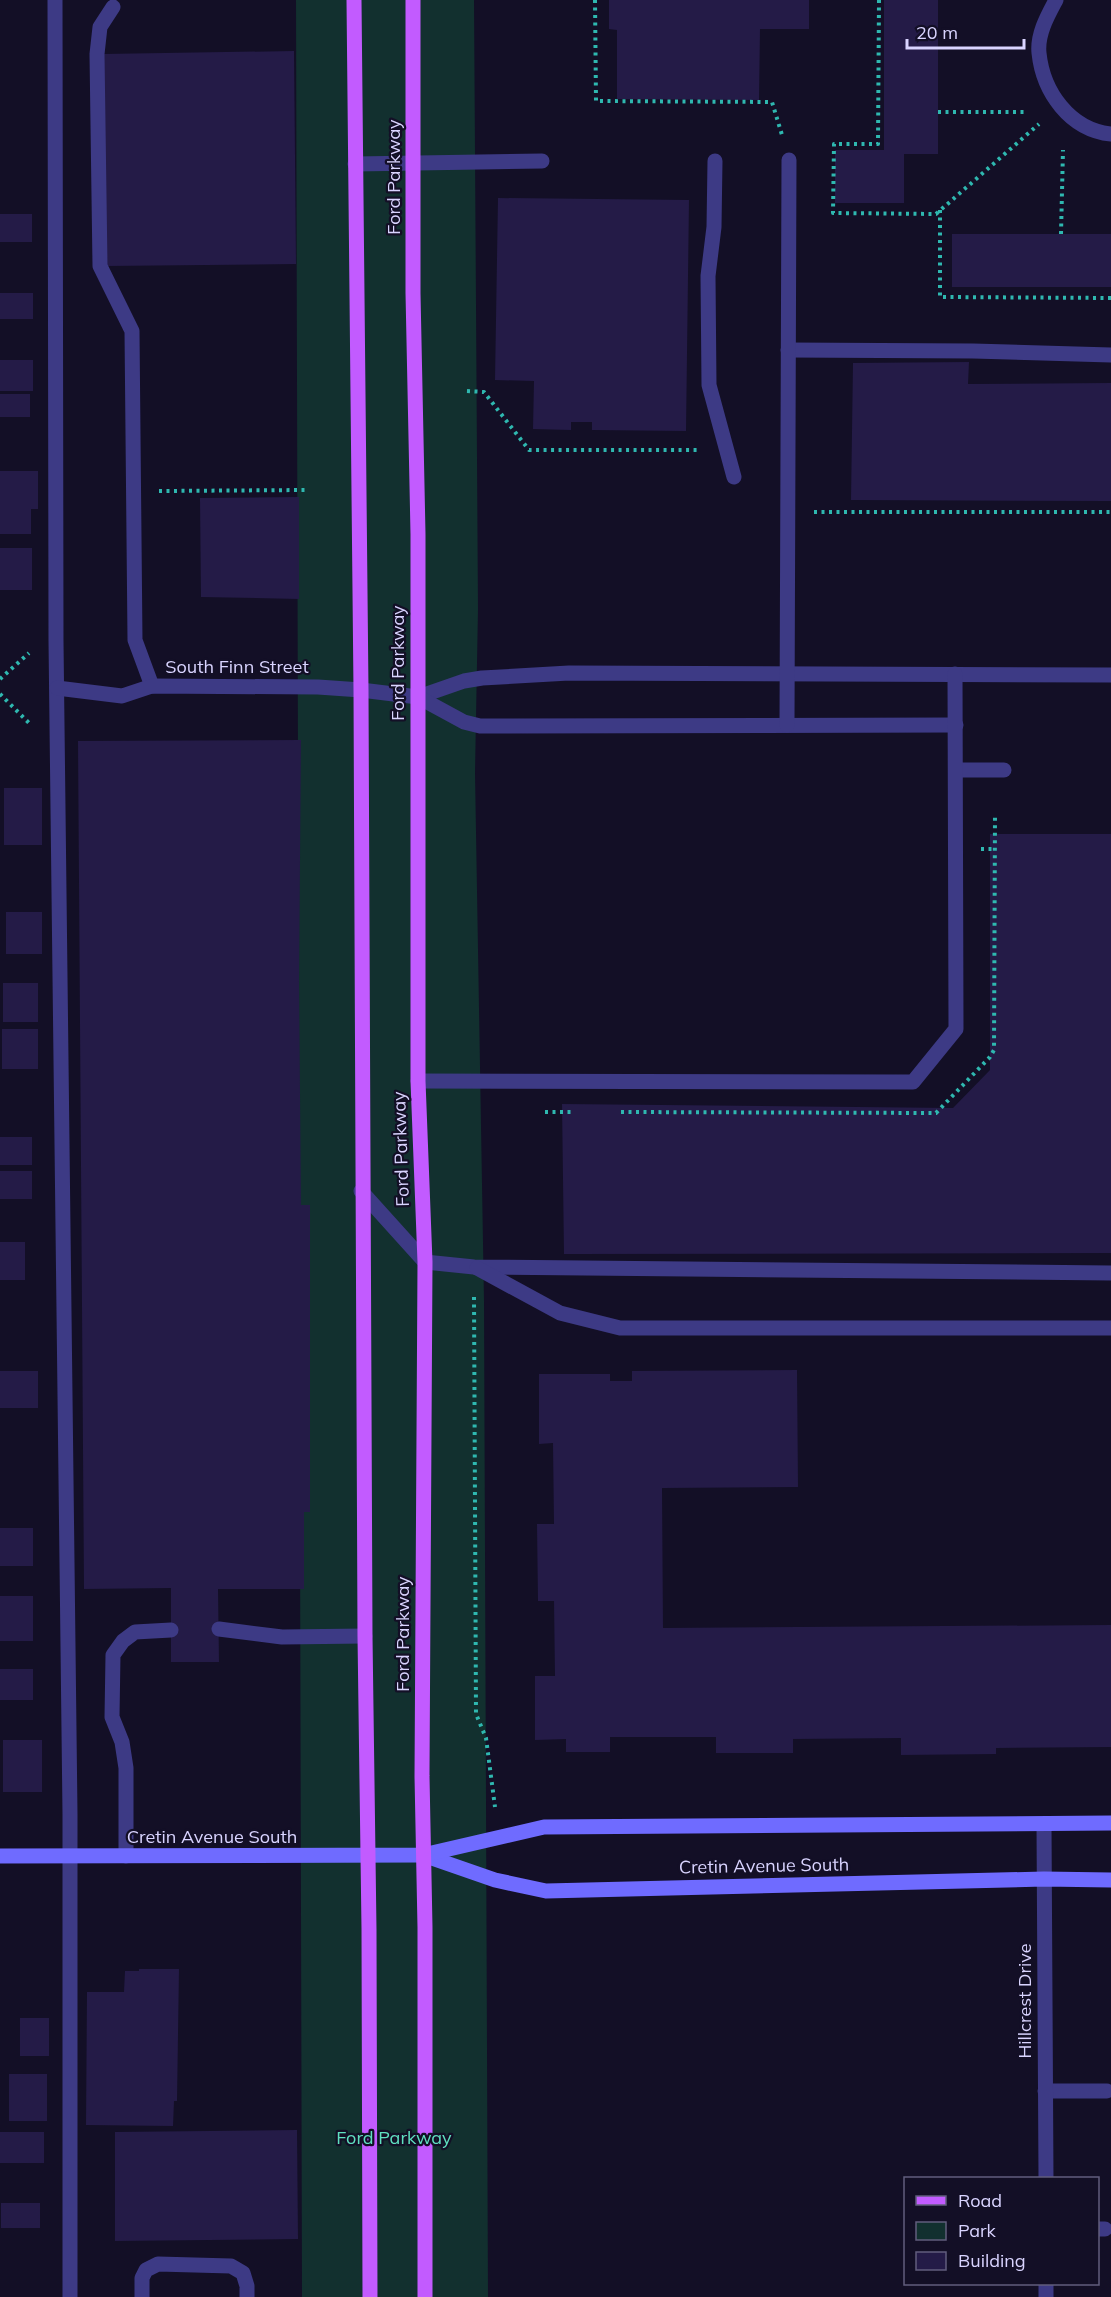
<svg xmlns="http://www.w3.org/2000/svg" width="1111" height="2297" font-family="Mulish,sans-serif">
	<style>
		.green { fill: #12302f }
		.building { fill: #241b47 }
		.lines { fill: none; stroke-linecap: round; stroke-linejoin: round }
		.path { stroke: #2fb8b0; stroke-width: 4; stroke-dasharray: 3 4.5; stroke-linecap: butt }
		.lane { stroke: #3d3a85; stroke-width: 15 }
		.street { stroke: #3d3a85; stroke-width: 15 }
		.secondary { stroke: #6f6bff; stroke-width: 15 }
		.primary { stroke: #c25bff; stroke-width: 15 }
		.labels { text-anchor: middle; stroke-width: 4.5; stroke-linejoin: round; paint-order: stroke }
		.street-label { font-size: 18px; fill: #d9d4ff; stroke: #130f26 }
		.park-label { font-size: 18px; fill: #5fe0c0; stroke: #130f26 }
	</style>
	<rect width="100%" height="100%" fill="#130f26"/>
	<!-- green -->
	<path class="green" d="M 296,0 L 474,0 L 478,609 L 475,773 L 484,1301 L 488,2297 L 302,2297 Z"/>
	<!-- building -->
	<g class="building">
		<path d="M 609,0 L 809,0 L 809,29 L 760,29 L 759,100 L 617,99 L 617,30 L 609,29 Z"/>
		<path d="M 884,0 L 938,0 L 938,154 L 904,154 L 904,203 L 835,203 L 835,150 L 884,150 Z"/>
		<path d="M 294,51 L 296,264 L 106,266 L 103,54 Z"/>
		<path d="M 498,198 L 689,200 L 686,431 L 592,430 L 592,422 L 571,422 L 571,430 L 533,429 L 534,381 L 495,380 Z"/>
		<rect x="0" y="214" width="32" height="28"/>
		<rect x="952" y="234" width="159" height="53"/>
		<rect x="0" y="293" width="33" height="26"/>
		<rect x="0" y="360" width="33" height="31"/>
		<path d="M 969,362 L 968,384 L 1111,383 L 1111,501 L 851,500 L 853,363 Z"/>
		<rect x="0" y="394" width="30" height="23"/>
		<path d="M 0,471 L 38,471 L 38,509 L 31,509 L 31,534 L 0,534 Z"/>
		<path d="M 299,497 L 299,599 L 201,597 L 200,498 Z"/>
		<rect x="0" y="548" width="32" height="42"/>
		<path d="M 301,740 L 299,982 L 301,1205 L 310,1205 L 310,1512 L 304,1512 L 304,1589 L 218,1589 L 219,1662 L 171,1662 L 171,1588 L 84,1589 L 78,741 Z"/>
		<rect x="4" y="788" width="38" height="57"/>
		<path d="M 990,834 L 1111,834 L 1111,1253 L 564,1254 L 562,1104 L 953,1108 L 990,1070 Z"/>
		<rect x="6" y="912" width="36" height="42"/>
		<rect x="3" y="983" width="35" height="39"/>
		<rect x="2" y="1029" width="36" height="40"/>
		<rect x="0" y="1137" width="32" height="28"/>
		<rect x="0" y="1171" width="32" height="28"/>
		<rect x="0" y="1242" width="25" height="38"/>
		<path d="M 797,1370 L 798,1487 L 662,1488 L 663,1628 L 1111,1625 L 1111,1747 L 996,1748 L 996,1754 L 901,1755 L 901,1738 L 793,1739 L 793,1753 L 716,1753 L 716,1737 L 610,1737 L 610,1752 L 566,1752 L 566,1739 L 535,1740 L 535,1676 L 555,1676 L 554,1601 L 538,1601 L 537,1524 L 554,1524 L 553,1443 L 539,1444 L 539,1374 L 610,1374 L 610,1381 L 632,1381 L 632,1371 Z"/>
		<rect x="0" y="1371" width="38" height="37"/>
		<rect x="0" y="1528" width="33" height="38"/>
		<rect x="0" y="1596" width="33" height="45"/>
		<rect x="0" y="1669" width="33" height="31"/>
		<rect x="3" y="1740" width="39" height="52"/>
		<path d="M 139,1969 L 179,1969 L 177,2101 L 174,2101 L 173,2126 L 86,2125 L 87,1992 L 124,1992 L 125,1971 L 139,1971 Z"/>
		<rect x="20" y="2018" width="29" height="38"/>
		<rect x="9" y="2074" width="38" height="47"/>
		<path d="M 297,2130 L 298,2239 L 115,2241 L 115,2132 Z"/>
		<rect x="0" y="2132" width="44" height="31"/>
		<rect x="1" y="2203" width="39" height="25"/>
	</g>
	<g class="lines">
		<!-- path -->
		<g class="path">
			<path d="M 595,0 L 596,101 L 772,102 L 782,135"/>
			<path d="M 879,0 L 878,144 L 834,144 L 833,213 L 936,214 L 1039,124"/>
			<path d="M 938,112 L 1027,112"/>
			<path d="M 940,210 L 940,297 L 1111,298"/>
			<path d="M 1061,234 L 1063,150"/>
			<path d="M 467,391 L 484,392 L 529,450 L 700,450"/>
			<path d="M 159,491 L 305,490"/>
			<path d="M 814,512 L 1111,512"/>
			<path d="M 0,679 L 29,653"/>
			<path d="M 0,694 L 29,723"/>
			<path d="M 981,849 L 995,849"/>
			<path d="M 545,1112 L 572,1112"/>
			<path d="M 621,1112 L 936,1113 L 990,1057 L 994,1050 L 995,815"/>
			<path d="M 474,1297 L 476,1714 L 486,1738 L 495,1807"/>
		</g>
		<!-- lane -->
		<g class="lane">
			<path d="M 55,0 L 56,641 L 70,1814 L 70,2297"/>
			<path d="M 113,7 L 100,27 L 97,54 L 100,266 L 132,331 L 135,640 L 152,686"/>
			<path d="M 715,161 L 714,227 L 708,276 L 709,385 L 734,477"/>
			<path d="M 355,164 L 542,161"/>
			<path d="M 788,350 L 973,351 L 1111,355"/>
			<path d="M 418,697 L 464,681 L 482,678 L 569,673 L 1111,675"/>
			<path d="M 418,697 L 464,722 L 480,726 L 956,725"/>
			<path d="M 787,725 L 789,160"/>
			<path d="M 956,770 L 1004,770"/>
			<path d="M 418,1081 L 913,1082 L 956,1029 L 955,674"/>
			<path d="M 361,1191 L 425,1262 L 474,1267 L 1111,1273"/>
			<path d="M 477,1268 L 560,1313 L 620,1328 L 1111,1328"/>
			<path d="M 219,1629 L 282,1637 L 365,1636"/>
			<path d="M 126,1856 L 126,1768 L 122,1742 L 112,1717 L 113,1655 L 123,1641 L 135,1632 L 171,1630"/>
			<path d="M 1045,2091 L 1107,2091"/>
			<path d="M 1098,2229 L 1105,2229"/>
			<path d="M 142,2297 L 142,2278 L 146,2270 L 158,2264 L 231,2266 L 243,2273 L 247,2286 L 247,2297"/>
		</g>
		<!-- street -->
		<g class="street">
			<path d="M 1056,0 C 1048,15 1037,34 1039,53 C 1043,92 1070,130 1111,134"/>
			<path d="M 57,688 L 122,696 L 152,686 L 318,687 L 361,690 L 418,697"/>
			<path d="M 1044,1824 L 1046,2178"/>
			<path d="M 1046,2284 L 1046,2297"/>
		</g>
		<!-- secondary -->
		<g class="secondary">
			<path d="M 423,1855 L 495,1880 L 546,1891 L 1044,1879 L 1111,1880"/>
			<path d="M 0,1856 L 423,1855 L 544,1827 L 1111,1823"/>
		</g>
		<!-- primary -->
		<g class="primary">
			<path d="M 354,0 L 361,690 L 365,1636 L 369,1929 L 370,2297"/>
			<path d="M 413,0 L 413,293 L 418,534 L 418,1081 L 425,1262 L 422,1776 L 425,1927 L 425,2297"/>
		</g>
	</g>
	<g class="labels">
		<!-- street labels -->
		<g class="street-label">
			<text transform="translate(394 177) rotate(-90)" y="6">Ford Parkway</text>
			<text transform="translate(398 663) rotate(-90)" y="6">Ford Parkway</text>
			<text x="237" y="673">South Finn Street</text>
			<text transform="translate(401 1149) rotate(-92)" y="6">Ford Parkway</text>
			<text transform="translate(403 1634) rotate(-90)" y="6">Ford Parkway</text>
			<text x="212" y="1843">Cretin Avenue South</text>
			<text transform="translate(764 1866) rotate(-1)" y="6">Cretin Avenue South</text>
			<text transform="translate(1025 2001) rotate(-90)" y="6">Hillcrest Drive</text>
		</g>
		<!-- park labels -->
		<g class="park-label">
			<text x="394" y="2144">Ford Parkway</text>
		</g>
	</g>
	<!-- legend -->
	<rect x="904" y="2177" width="195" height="108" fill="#130f26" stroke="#625e7d" stroke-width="1.5"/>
	<rect x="916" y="2196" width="30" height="9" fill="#c25bff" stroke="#625e7d" stroke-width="1.5"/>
	<text x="958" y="2207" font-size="18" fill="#d9d4ff">Road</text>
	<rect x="916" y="2222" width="30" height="18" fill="#12302f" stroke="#625e7d" stroke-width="1.5"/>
	<text x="958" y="2237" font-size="18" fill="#d9d4ff">Park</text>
	<rect x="916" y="2252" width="30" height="18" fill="#241b47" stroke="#625e7d" stroke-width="1.5"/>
	<text x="958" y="2267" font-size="18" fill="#d9d4ff">Building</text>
	<!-- scale -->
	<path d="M907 39v9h117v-9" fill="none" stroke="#d9d4ff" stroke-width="3"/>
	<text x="916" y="39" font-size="18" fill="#d9d4ff" stroke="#130f26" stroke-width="4.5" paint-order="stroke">20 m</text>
</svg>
